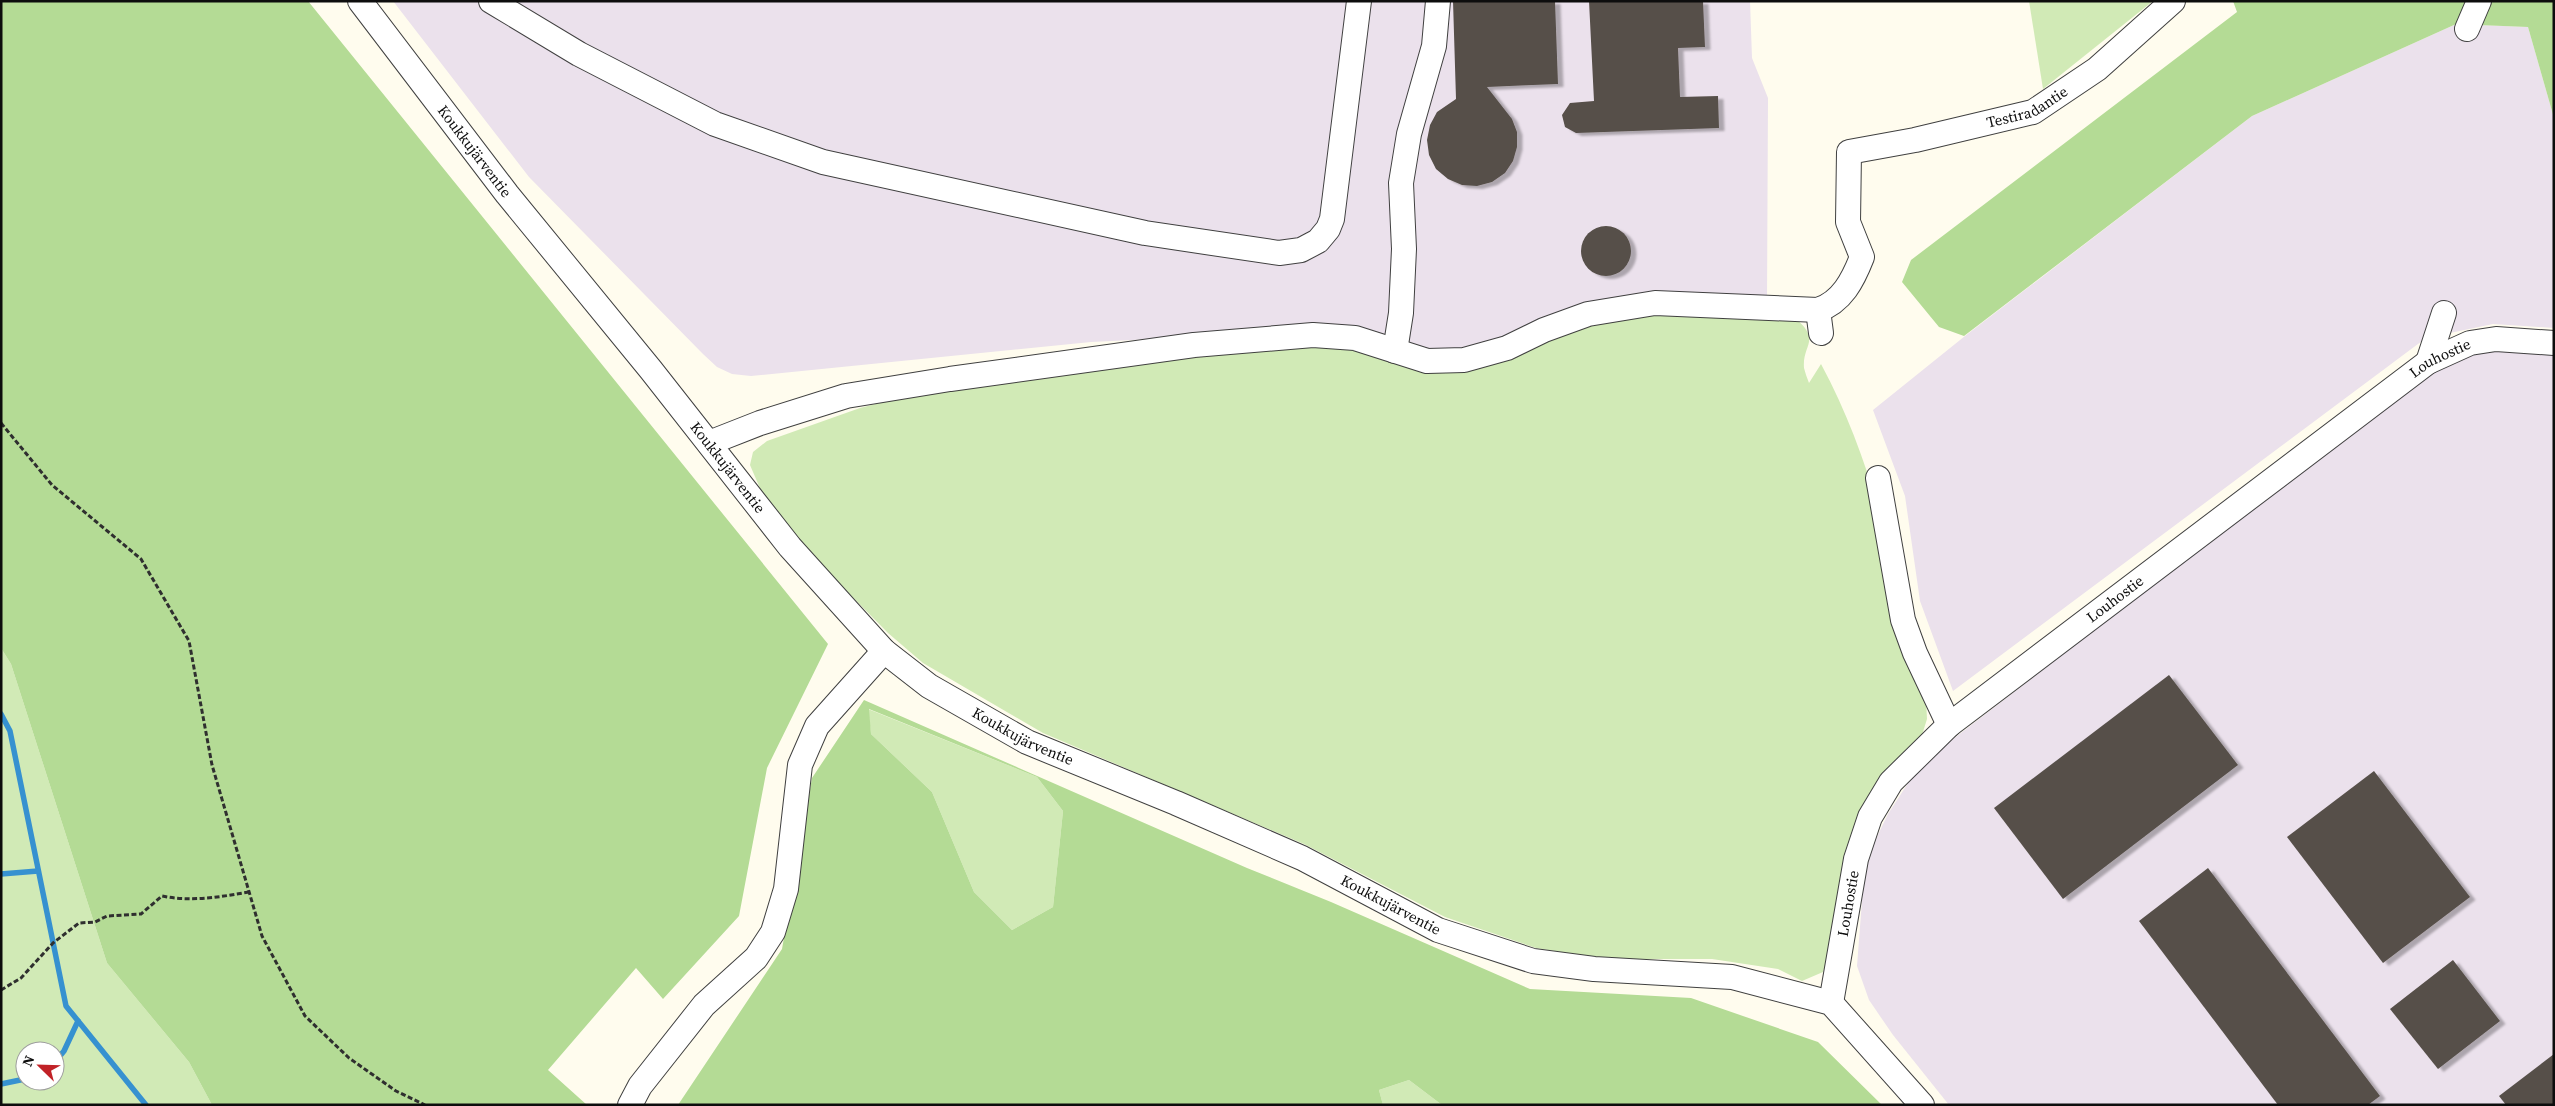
<svg xmlns="http://www.w3.org/2000/svg" width="2555" height="1106" font-family="'Source Serif 4',serif">
	<style>
		.industrial { fill: #ebe1ec }
		.green { fill: #d1eab6; fill-rule: evenodd }
		.forest { fill: #b4db95; fill-rule: evenodd }
		.lines { fill: none; stroke-linecap: round; stroke-linejoin: round }
		.stream { stroke: #3691d0; stroke-width: 5.5 }
		.building { fill: #564f49; filter: url(#shadow) }
		.minor-casing { stroke: #404040; stroke-width: 26 }
		.path { stroke: #2f2f2f; stroke-width: 3; stroke-dasharray: 5 2.5; stroke-linecap: butt }
		.minor { stroke: #fff; stroke-width: 24 }
		.labels { text-anchor: middle; stroke-width: 5; stroke-linejoin: round; paint-order: stroke }
		.street-label { font-size: 15px; fill: #0d0d0d; stroke: #fff }
	</style>
	<defs>
		<filter id="shadow"><feDropShadow dx="5.5" dy="3" stdDeviation="1" flood-color="#0004"/></filter>
	</defs>
	<rect width="100%" height="100%" fill="#fffcee"/>
	<!-- industrial -->
	<g class="industrial">
		<path d="M 393,1 L 1750,1 L 1752,58 L 1768,98 L 1767,301 L 1509,338 L 1462,352 L 1195,337 L 1091,342 L 751,376 L 732,374 L 717,367 L 703,354 L 529,177 Z"/>
		<path d="M 2465,20 L 2479,25 L 2528,27 L 2554,118 L 2554,328 L 2493,324 L 2426,338 L 1953,691 L 1920,601 L 1905,496 L 1873,410 L 1965,336 L 2252,116 Z"/>
		<path d="M 2502,348 L 2554,353 L 2554,1105 L 1949,1105 L 1893,1035 L 1869,1000 L 1857,966 L 1863,888 L 1871,849 L 1888,814 L 1910,780 L 1944,746 L 2437,367 L 2472,352 Z"/>
	</g>
	<!-- green -->
	<g class="green">
		<path d="M 2029,1 L 2153,1 L 2043,89 Z"/>
		<path d="M 1659,311 L 1795,318 C 1822,341 1802,344 1804,368 C 1805,372 1807,378 1809,383 L 1821,364 C 1877,467 1898,586 1926,699 L 1927,719 L 1922,735 L 1886,774 L 1823,972 L 1802,981 L 1778,969 L 1712,959 L 1605,959 L 1536,948 L 1445,917 L 1304,844 L 1043,733 L 923,663 L 888,633 L 809,553 L 762,493 L 750,465 L 753,452 L 767,441 L 860,408 L 954,384 L 1317,341 L 1408,363 L 1536,343 L 1597,320 Z"/>
		<path d="M 1,648 L 11,664 L 107,963 L 189,1062 L 212,1105 L 1,1105 ZM 25,1051 L 55,1051 L 55,1081 L 25,1081 Z"/>
		<path d="M 868,709 L 1037,777 L 1063,811 L 1053,907 L 1012,930 L 974,892 L 932,792 L 871,734 Z"/>
		<path d="M 1409,1080 L 1442,1105 L 1383,1105 L 1379,1090 Z"/>
	</g>
	<!-- forest -->
	<g class="forest">
		<path d="M 1,1 L 308,1 L 828,644 L 767,768 L 739,916 L 663,999 L 636,968 L 548,1070 L 587,1105 L 212,1105 L 189,1062 L 107,963 L 11,664 L 1,648 Z"/>
		<path d="M 2233,1 L 2473,1 L 2465,20 L 2252,116 L 1964,336 L 1939,327 L 1902,282 L 1911,260 L 2237,12 Z"/>
		<path d="M 2488,1 L 2554,1 L 2554,118 L 2528,27 L 2478,25 Z"/>
		<path d="M 864,700 L 1247,868 L 1331,902 L 1530,989 L 1691,998 L 1818,1042 L 1882,1105 L 1442,1105 L 1409,1080 L 1379,1090 L 1383,1105 L 678,1105 L 782,949 L 812,778 ZM 869,709 L 1037,777 L 1063,811 L 1053,907 L 1012,930 L 974,892 L 932,792 L 871,734 Z"/>
	</g>
	<g class="lines">
		<!-- stream -->
		<g class="stream">
			<path d="M 1,714 L 10,731 L 66,1006 L 146,1105"/>
			<path d="M 1,874 L 38,871"/>
			<path d="M 55,1062 L 64,1051 L 78,1021"/>
			<path d="M 1,1084 L 25,1079"/>
		</g>
	</g>
	<!-- building -->
	<g class="building">
		<path d="M 1453,1 L 1555,1 L 1558,84 L 1487,87 L 1512,119 L 1517,132 L 1517,147 L 1513,161 L 1505,173 L 1492,182 L 1477,186 L 1462,185 L 1448,179 L 1436,169 L 1429,155 L 1427,140 L 1430,125 L 1437,112 L 1456,99 Z"/>
		<path d="M 1589,1 L 1703,1 L 1705,47 L 1678,48 L 1680,97 L 1718,96 L 1719,128 L 1576,133 L 1565,127 L 1562,115 L 1570,103 L 1594,101 Z"/>
		<circle cx="1606" cy="251" r="25"/>
		<path d="M 2169,675 L 2238,765 L 2063,899 L 1994,808 Z"/>
		<path d="M 2374,771 L 2470,897 L 2383,963 L 2287,837 Z"/>
		<path d="M 2208,868 L 2380,1096 L 2368,1105 L 2278,1105 L 2139,921 Z"/>
		<path d="M 2453,960 L 2500,1021 L 2438,1069 L 2390,1009 Z"/>
		<path d="M 2554,1054 L 2554,1105 L 2506,1105 L 2499,1096 Z"/>
	</g>
	<g class="lines">
		<defs>
			<g id="minor">
				<path id="s1" d="M 360,1 L 507,194 L 651,370 L 790,547 L 884,651 L 929,686 L 1027,742 L 1176,803 L 1302,858 L 1438,930 L 1533,961 L 1594,969 L 1732,977 L 1831,1003 L 1922,1105"/>
				<path d="M 491,1 L 579,54 L 715,124 L 823,162 L 1145,233 L 1279,253 L 1301,250 L 1318,241 L 1328,229 L 1332,219 L 1359,1"/>
				<path d="M 2467,29 L 2479,1"/>
				<path d="M 1818,310 L 1821,333"/>
				<path d="M 1395,351 L 1401,313 L 1404,249 L 1401,183 L 1409,134 L 1434,46 L 1438,1"/>
				<path d="M 2428,362 L 2444,313"/>
				<path id="s2" d="M 709,443 L 760,423 L 846,396 L 950,379 L 1194,345 L 1313,335 L 1355,338 L 1427,361 L 1464,360 L 1507,348 L 1544,330 L 1588,314 L 1655,303 L 1818,310 C 1842,302 1853,280 1862,257 L 1848,222 L 1849,152 L 1915,140 L 2033,112 L 2097,69 L 2173,1"/>
				<path d="M 1878,478 L 1903,620 L 1915,653 L 1949,725"/>
				<path id="s3" d="M 1831,1003 L 1856,859 L 1870,817 L 1891,782 L 1949,725 L 2428,362 L 2470,343 L 2496,339 L 2554,343"/>
				<path d="M 630,1105 L 640,1086 L 704,1005 L 756,958 L 773,932 L 786,889 L 800,765 L 817,726 L 884,651"/>
			</g>
		</defs>
		<!-- minor casing -->
		<use href="#minor" class="minor-casing"/>
		<!-- path -->
		<g class="path">
			<path d="M 1,423 L 52,485 L 141,559 L 189,641 L 212,765 L 262,936 L 305,1016 L 349,1058 L 396,1091 L 425,1105"/>
			<path d="M 1,990 L 21,978 L 53,943 L 79,923 L 95,922 L 107,916 L 141,914 L 162,896 C 191,902 220,897 249,892"/>
		</g>
		<!-- minor -->
		<use href="#minor" class="minor"/>
	</g>
	<g class="labels">
		<!-- street labels -->
		<g class="street-label">
			<text dy="5" stroke="none"><textPath href="#s2" startOffset="1498">Testiradantie</textPath></text>
			<text dy="5" stroke="none"><textPath href="#s1" startOffset="189">Koukkujärventie</textPath></text>
			<text dy="5" stroke="none"><textPath href="#s3" startOffset="926">Louhostie</textPath></text>
			<text dy="5" stroke="none"><textPath href="#s1" startOffset="594">Koukkujärventie</textPath></text>
			<text dy="5" stroke="none"><textPath href="#s3" startOffset="521">Louhostie</textPath></text>
			<text dy="5" stroke="none"><textPath href="#s1" startOffset="999">Koukkujärventie</textPath></text>
			<text dy="5" stroke="none"><textPath href="#s3" startOffset="101">Louhostie</textPath></text>
			<text dy="5" stroke="none"><textPath href="#s1" startOffset="1404">Koukkujärventie</textPath></text>
		</g>
	</g>
	<!-- border -->
	<rect width="2555" height="1106" fill="none" stroke="#0d0d0d" stroke-width="5"/>
	<!-- north arrow -->
	<g transform="translate(40 1066) rotate(293)"><circle r="24" fill="#ffffff" stroke="#9e9e9e"/>
	<path d="M0-4L9 19L0 12L-9 19Z" fill="#c12227"/>
	<text y="-8" font-size="14" font-weight="bold" text-anchor="middle" fill="#0d0d0d">N</text>
	</g>
</svg>
